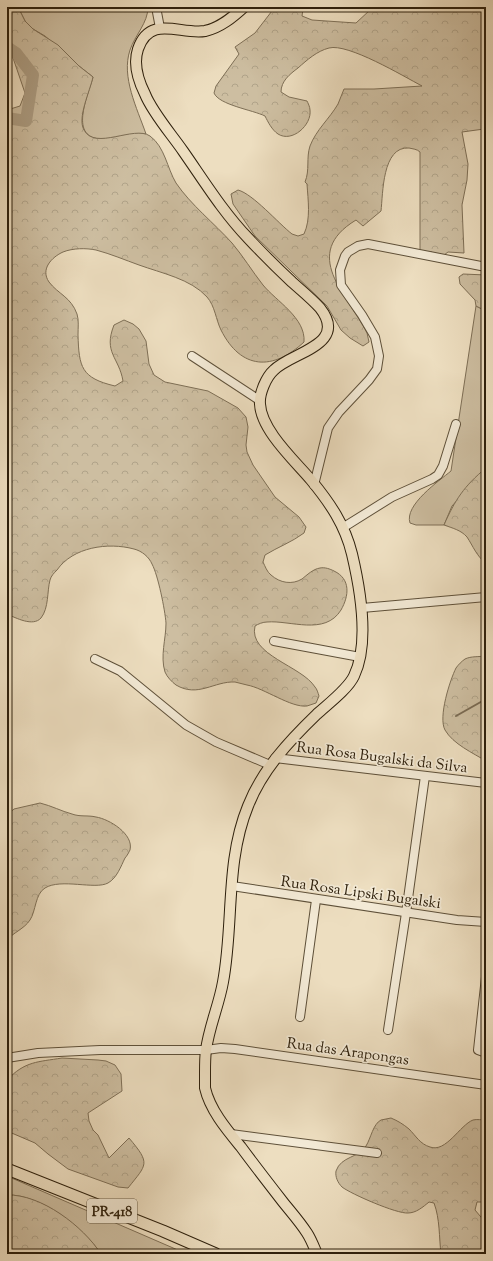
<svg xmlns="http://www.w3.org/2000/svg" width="493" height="1261" font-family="'Sorts Mill Goudy',serif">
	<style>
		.grass { fill: #cdbea1; stroke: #7e6f56 }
		.forest { fill: url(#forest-crowns); stroke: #7e6f56 }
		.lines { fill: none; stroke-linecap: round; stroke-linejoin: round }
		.stream { stroke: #7a6b53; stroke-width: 2 }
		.river { stroke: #ac9d83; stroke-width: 12 }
		.minor-casing { stroke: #5e5039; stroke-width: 10 }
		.major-casing { stroke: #2e200c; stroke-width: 12 }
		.highway-casing { stroke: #2e200c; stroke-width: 13 }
		.minor { stroke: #f3ead6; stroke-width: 8 }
		.major { stroke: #eddec0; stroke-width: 10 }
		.highway { stroke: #eddec0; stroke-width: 11 }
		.labels { text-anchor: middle; stroke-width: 3.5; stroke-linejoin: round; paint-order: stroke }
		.shield { fill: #f3ead6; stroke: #695d49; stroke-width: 1 }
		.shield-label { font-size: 14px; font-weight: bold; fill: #2e200c }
		.street-label { font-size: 15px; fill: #2e200c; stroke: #f3ead6 }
	</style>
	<defs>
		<pattern id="forest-crowns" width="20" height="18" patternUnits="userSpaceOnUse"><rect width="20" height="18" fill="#cdbea1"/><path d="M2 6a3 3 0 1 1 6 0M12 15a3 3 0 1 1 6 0" fill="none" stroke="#b0a389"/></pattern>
	</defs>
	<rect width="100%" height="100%" fill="#eddec0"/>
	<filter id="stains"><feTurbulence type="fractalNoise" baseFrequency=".005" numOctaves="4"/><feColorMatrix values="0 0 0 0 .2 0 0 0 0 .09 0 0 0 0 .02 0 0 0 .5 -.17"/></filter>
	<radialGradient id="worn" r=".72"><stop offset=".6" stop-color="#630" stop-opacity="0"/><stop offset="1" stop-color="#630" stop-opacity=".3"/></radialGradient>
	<!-- grass -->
	<g class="grass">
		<path d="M 18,7 L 148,7 C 148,23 135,35 130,50 C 121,77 137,108 146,134 C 131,133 118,138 104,139 C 67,140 88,96 93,77 L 79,66 L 45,36 L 33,29 L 25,21 Z"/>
		<path d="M 476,306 L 486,311 L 486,468 L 452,506 L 444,525 L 416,525 L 410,523 C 404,505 439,481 451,471 Z"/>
		<path d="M 7,1176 L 187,1254 L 101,1254 C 84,1228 40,1194 7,1195 Z"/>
	</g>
	<!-- forest -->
	<g class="forest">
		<path d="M 7,7 L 18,7 L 25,21 L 33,29 L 58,45 L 79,66 L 93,77 C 90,91 77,118 84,130 C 95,151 134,125 150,136 C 165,147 167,168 176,183 C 191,205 214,223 232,243 C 243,256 252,271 263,285 C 276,301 306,318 304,342 C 273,371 241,370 221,330 C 216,320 215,306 207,297 C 191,279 161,273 139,265 C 125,260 111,254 96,250 C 86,248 73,248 63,252 C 52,257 40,269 49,282 C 58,294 71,297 77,314 C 79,320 78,328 78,335 C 79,367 81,378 115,386 L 123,381 C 119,357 103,353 114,325 L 124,320 L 133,324 L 139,329 L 146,341 L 149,364 L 154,375 L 165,382 L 208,391 L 238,408 L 246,417 L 248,427 L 246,445 L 247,452 L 253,465 L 275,497 L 299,517 L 306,527 L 304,533 C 292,542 278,547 265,555 L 263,562 C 265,566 267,572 271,575 C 280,583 292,585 302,579 C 307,575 313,569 320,568 C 325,567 330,569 334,571 C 351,579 349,596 341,610 C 325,636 290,620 267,622 C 263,622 258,624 255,626 C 248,655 302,666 315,687 C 317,689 318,693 319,696 L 316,703 C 313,704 310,705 307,706 C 291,708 264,688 247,685 C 243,684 239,683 235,682 C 214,681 198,698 176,685 C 172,682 167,677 165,672 C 160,656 166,639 166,623 C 165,610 158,575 152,564 C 149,557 142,551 134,549 C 108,542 73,547 57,570 C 54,573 51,576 50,580 C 47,591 49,608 41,618 C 33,627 16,618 7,614 L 7,110 L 20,106 L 25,93 L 11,52 L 7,51 Z"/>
		<path d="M 275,7 L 307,7 L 303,9 L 302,16 L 312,20 L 356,23 L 370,10 L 343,7 L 486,7 L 486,130 L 484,129 L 462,132 L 468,164 L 467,180 L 462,205 L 464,253 L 448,252 L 440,258 L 433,255 L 432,252 L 420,252 L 420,152 C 417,149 413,149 409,148 C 382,146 383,194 381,211 L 363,226 L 356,220 C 300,254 347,294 367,333 L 369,342 L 363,346 L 350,338 L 341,330 L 327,306 L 255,236 L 233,204 L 231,194 L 238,190 C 253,194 278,223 292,234 L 298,236 L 304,234 C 311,219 308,200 307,184 L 305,182 C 310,170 306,158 310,146 C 316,130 330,118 338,104 C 340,99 342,94 344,89 L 374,89 L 422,86 C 403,76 348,43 329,48 C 317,51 307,60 298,68 C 290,74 281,81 281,92 L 289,97 L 307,101 C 308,103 310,107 310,110 C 312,125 292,143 278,134 C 272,130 268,122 265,116 C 253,110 219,105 214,93 L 216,86 L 239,54 L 235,47 L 255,33 Z"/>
		<path d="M 463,274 L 486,275 L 486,311 L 476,306 L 475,300 L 460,284 L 459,277 Z"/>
		<path d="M 486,468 L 486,563 C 477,557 473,546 467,537 C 461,530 452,528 444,525 C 455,500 464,486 486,468 Z"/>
		<path d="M 486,656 L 486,761 C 473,753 453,744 445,730 C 438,717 450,680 456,668 C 458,665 462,661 465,659 C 471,656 479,657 486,656 Z"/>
		<path d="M 40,803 C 52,806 61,811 72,814 C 80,817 88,815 96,817 C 109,819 134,834 130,850 C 129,852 127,856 125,858 C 121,866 117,878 108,883 C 95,890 61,878 45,888 C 35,894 36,911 30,920 C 24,929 14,932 7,940 L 7,815 L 14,809 Z"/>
		<path d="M 62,1058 L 98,1060 L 106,1061 L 115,1065 L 121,1074 L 122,1091 L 88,1113 L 89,1121 L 93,1130 L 98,1135 L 109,1158 L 129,1138 C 151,1164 147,1164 128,1188 L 118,1187 L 68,1169 L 48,1154 L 35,1143 L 7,1131 L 7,1080 C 25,1061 38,1062 62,1058 Z"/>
		<path d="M 391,1118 C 398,1121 403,1124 409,1129 C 416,1136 420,1144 430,1147 C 446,1153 460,1125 473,1120 C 477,1119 482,1120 486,1120 L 486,1204 L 483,1202 L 477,1202 L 475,1210 L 486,1223 L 486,1254 L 441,1254 C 439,1237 440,1219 434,1203 L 429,1202 C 423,1207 416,1213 408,1213 C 397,1214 351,1194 342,1187 C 338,1183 335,1177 336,1171 C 341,1156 359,1158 366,1146 C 371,1138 373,1124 381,1120 C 384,1119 388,1119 391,1118 Z"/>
		<path d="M 7,1195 C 41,1194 83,1226 101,1254 L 7,1254 Z"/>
	</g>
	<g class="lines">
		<!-- stream -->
		<path class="stream" d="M 456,716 L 486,699"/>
		<!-- river -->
		<path class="river" d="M 7,47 L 16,53 L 33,75 L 26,121 L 7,118"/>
		<defs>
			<g id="minor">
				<path d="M 156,7 L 160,28"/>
				<path d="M 192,356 L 259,400"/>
				<path d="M 314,485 L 328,428 L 339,412 L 369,380 L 377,369 L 379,356 L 375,337 L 362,315 L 341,285 L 340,270 L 345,256 L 348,252 L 358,246 L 368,244 L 486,267"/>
				<path d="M 344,527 L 392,497 L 432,479 L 438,475 L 443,466 L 456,424"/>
				<path d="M 362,608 L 486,597"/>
				<path d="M 274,641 L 360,657"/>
				<path d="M 95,659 L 120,671 L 186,725 L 216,742 L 270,765"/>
				<path d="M 275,758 L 486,783"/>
				<path d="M 232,886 L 457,920 L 486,922"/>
				<path d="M 486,977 L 478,1050 L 486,1053"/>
				<path d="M 300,1017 L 316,900"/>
				<path d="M 388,1030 L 406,913 L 425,776"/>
				<path d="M 7,1058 L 38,1053 L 100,1050 L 206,1050 L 221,1048 L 235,1049 L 486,1085"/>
				<path d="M 231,1134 L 377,1153"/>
			</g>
			<path id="major" d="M 244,7 C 233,17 220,28 205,31 C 180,35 150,14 138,49 C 133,64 138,80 145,94 C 152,112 172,135 183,151 C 204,181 223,212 248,238 C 262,253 277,268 292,282 C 301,290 312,299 320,308 C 349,345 292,352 274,370 C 266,377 259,394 260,404 C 261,430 295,461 311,480 C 330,503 345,525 352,554 C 360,588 370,643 354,676 C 348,689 328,704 317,714 C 289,741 262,770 248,806 C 225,862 234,924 223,982 C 219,1005 209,1027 206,1050 C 205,1057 205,1065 205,1073 C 205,1077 205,1084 205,1088 C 210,1110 227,1130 241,1147 C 255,1166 269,1184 283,1202 C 291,1212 300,1222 307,1233 C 311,1239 314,1247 317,1254"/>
			<path id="highway" d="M 7,1169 L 163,1231 L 216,1254"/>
		</defs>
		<!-- minor casing -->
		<use href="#minor" class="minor-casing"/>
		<!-- major casing -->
		<use href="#major" class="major-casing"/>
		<!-- highway casing -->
		<use href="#highway" class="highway-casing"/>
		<!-- minor -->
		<use href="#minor" class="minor"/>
		<!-- major -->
		<use href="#major" class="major"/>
		<!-- highway -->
		<use href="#highway" class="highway"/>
	</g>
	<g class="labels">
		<!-- shield labels -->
		<rect class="shield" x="87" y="1199" width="50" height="24" rx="3"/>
		<g class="shield-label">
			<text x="112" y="1216">PR-418</text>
		</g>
		<!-- street labels -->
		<g class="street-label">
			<text transform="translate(382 757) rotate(7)" y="5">Rua Rosa Bugalski da Silva</text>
			<text transform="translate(361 892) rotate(8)" y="5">Rua Rosa Lipski Bugalski</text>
			<text transform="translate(348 1051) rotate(8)" y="5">Rua das Arapongas</text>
		</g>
	</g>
	<!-- margin -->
	<rect width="493" height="1261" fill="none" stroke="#eddec0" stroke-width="24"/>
	<rect x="8" y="8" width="477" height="1245" fill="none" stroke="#2e200c" stroke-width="2"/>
	<rect x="12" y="12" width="469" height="1237" fill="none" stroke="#2e200c"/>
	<rect width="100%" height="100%" filter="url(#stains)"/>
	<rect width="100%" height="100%" fill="url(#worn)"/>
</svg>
